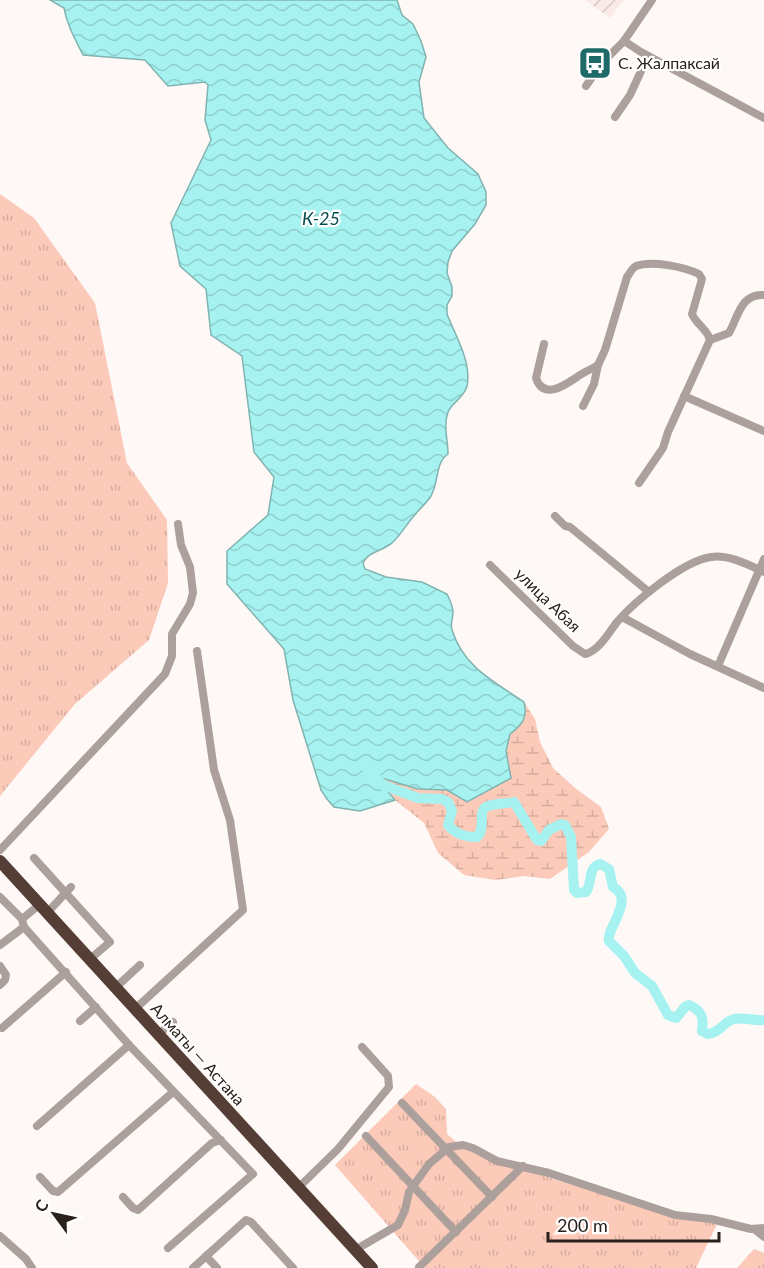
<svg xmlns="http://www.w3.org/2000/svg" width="764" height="1268" font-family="Lato,sans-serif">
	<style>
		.industrial { fill: url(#industrial-furrows) }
		.grass { fill: url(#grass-tufts) }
		.wetland { fill: url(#wetland-marsh) }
		.water { fill: url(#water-waves); stroke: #81b3b0; stroke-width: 1.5 }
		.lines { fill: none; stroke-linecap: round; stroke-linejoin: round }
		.river { stroke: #a6f2f0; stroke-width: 10 }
		.minor { stroke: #aca09c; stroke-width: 8 }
		.highway { stroke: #553e36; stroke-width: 12 }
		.labels { text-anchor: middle; stroke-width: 4.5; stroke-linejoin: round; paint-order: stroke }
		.poi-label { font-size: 16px; fill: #2a201c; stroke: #fff; text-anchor: start }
		.street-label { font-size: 16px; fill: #2a201c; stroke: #fff }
		.water-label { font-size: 18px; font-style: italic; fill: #054b4b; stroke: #fff }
	</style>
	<defs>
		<pattern id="industrial-furrows" width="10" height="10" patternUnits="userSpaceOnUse" patternTransform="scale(1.5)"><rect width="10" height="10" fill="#faebe6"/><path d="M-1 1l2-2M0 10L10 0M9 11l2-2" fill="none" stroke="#d6c9c5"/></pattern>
		<pattern id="grass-tufts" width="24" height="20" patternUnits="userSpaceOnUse" patternTransform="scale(1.5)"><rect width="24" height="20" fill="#fbcab9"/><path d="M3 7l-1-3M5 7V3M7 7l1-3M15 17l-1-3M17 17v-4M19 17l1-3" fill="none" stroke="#d7ad9e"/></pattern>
		<pattern id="wetland-marsh" width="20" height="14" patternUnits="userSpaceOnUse" patternTransform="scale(1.5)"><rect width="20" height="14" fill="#fbcab9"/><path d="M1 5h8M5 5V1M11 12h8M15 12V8" fill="none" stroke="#d7ad9e"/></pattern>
		<pattern id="water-waves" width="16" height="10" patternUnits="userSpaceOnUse" patternTransform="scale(1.5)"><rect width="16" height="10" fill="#a6f2f0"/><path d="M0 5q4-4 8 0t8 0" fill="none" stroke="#8fcfcd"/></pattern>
	</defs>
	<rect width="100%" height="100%" fill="#fef8f6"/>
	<!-- industrial -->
	<path class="industrial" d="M 585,0 L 624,0 L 610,18 Z"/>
	<!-- grass -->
	<g class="grass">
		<path d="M 0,194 L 34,218 L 95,303 L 127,463 L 167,520 L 168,583 L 149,640 L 75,704 L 0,796 Z"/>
		<path d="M 416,1084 L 435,1097 L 446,1109 L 447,1134 L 461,1146 L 554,1179 L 661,1212 L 717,1224 L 696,1268 L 425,1268 L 335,1165 Z"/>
		<path d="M 754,1249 L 764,1253 L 764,1268 L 737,1268 Z"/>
	</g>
	<!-- wetland -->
	<path class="wetland" d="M 524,702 L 535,719 L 540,742 L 553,768 L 575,788 L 601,807 L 609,829 L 589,852 L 550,879 L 524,876 L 495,880 L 464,875 L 438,853 L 424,823 L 395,800 L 373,776 L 418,789 L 447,790 L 488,789 L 511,778 L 506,751 L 510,734 C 522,725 528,718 524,702 Z"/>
	<!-- water -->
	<path class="water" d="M 50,0 L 397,0 L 402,15 L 413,24 L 421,41 L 426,57 L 419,82 L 424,118 L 448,148 L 478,174 L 486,192 L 486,205 L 475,224 L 452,251 L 448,262 L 447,273 L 452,287 L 452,296 L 447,305 L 447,314 C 455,335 472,362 467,386 C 464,398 452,402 448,412 C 443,426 448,440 448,454 C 435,463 439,482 431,496 C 426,504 419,509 413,517 C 406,525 400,536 392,543 C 383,551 367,552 363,563 L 365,569 L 386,577 L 422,582 L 447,594 C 450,600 453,606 453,612 C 453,618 450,624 452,630 C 464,668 495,682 524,702 C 528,718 522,725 510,734 L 506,751 L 511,778 L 467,802 L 447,790 L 418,789 L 375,776 L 395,800 L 360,811 L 334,807 L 327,799 L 321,790 L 293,700 L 284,649 L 227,584 L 227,551 L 268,515 L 274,477 L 254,452 L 242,356 L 211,335 L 206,289 L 180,266 L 171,223 L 211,140 L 205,120 L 208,85 L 205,82 L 168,86 L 145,60 L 83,55 C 75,39 67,25 64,8 Z"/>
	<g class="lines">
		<!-- river -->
		<path class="river" d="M 364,765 L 383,785 L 418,798 L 442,799 L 448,802 L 452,811 L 448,825 C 455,834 466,837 477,837 C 487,828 476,810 488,806 C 496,803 506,804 514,802 L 537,840 L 541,841 L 549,830 L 561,824 L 565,825 L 571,837 L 574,890 L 577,893 L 586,892 C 593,882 587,868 600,864 L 609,869 L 613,887 C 636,899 606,928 609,941 L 624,956 L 635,973 L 652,986 L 668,1015 L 676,1018 L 685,1007 L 689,1005 C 702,1011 704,1017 702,1031 L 708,1034 C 720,1033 723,1022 734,1019 C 743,1017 754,1021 764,1020"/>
		<!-- minor -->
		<g class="minor">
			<path d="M 624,41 L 641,52 L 764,118"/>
			<path d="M 586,86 L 601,64 L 624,41 L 652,0"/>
			<path d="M 615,117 L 630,95 L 648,56"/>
			<path d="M 710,340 L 729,333 C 738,317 741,293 764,295"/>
			<path d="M 544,344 L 536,378 C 544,402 568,383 580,375 C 586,371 592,369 598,365"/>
			<path d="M 684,396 L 764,431"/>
			<path d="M 583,406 L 594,384 L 598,365 L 605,350 L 627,277 C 630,273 632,268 636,266 C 652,260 684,267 699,274 L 702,279 L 692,314 C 696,324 708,330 710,340"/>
			<path d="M 639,483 L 663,448 L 668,432 L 710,340"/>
			<path d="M 555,516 L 565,526 L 570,527 L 649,592"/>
			<path d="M 490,565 L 573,646 L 585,654 C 599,651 609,632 617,622 C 635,601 683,561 711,557 C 728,554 749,565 764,572"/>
			<path d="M 622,617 L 690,654 L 764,688"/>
			<path d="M 718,666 L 764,559"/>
			<path d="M 0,850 L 165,674 L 172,656 L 172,634 L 190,604 L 193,593 L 190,567 L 181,545 L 178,524"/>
			<path d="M 34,858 L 110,942 L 90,959"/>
			<path d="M 0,897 L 22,919 L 24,927 L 129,1045 L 253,1174 L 168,1248"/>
			<path d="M 47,913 L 71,887"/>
			<path d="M 22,919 L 39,905"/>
			<path d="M 0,945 L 24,927"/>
			<path d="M 0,966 L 6,975 L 5,980 L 0,985"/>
			<path d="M 115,988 L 140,965"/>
			<path d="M 135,1009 L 243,910 L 230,820 L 214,770 L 197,651"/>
			<path d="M 80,1021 L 96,1007"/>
			<path d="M 2,1028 L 66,972"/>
			<path d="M 158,1035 L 173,1022"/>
			<path d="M 402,1103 L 492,1197"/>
			<path d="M 37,1126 L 129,1045"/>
			<path d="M 366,1136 L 456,1232"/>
			<path d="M 40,1177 L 53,1191 L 58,1192 L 173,1092"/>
			<path d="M 298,1188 L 338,1149 L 389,1087 L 388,1076 L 362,1047"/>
			<path d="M 123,1197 L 133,1208 L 138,1210 L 212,1143 L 221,1140"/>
			<path d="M 754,1229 L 764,1237"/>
			<path d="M 0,1236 L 26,1259 L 32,1268"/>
			<path d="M 355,1250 L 398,1225 L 405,1210 L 409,1192 L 429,1164 L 449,1147 L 463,1145 L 473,1148 L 497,1161 L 549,1173 L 675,1215 L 711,1219 L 751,1229 L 764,1228"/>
			<path d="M 206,1256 L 217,1268"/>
			<path d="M 419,1267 L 523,1166"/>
			<path d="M 193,1268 L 246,1220 L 251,1222 L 293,1268"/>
		</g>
		<!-- highway -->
		<path class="highway" d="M 0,861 L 372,1268"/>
	</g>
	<!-- icons -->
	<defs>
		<symbol id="bus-square" viewBox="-11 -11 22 22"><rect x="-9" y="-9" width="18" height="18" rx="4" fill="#1d6a69" stroke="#fff"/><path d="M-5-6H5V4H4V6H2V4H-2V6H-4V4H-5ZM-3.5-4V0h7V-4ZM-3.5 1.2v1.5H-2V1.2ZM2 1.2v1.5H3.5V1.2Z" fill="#fff"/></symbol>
	</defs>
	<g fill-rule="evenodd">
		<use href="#bus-square" x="576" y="44" width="38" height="38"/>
	</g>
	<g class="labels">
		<!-- poi labels -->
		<g class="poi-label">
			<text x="618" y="69">С. Жалпаксай</text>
		</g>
		<!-- street labels -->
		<g class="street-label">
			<text transform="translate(548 600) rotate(44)" y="6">улица Абая</text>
			<text transform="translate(198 1054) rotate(48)" y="6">Алматы — Астана</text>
		</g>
		<!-- water labels -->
		<g class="water-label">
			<text x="321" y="225">К-25</text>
		</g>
	</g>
	<!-- north arrow -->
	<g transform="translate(54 1214) rotate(303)" stroke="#ffffff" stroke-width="4.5" paint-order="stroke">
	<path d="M0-4.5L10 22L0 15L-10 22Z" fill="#2a201c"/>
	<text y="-9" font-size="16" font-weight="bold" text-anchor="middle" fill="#2a201c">С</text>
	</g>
	<!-- scale -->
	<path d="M548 1232v9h171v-9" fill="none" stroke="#2a201c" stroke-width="3"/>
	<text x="557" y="1232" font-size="18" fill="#2a201c" stroke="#ffffff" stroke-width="4.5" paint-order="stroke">200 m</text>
</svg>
